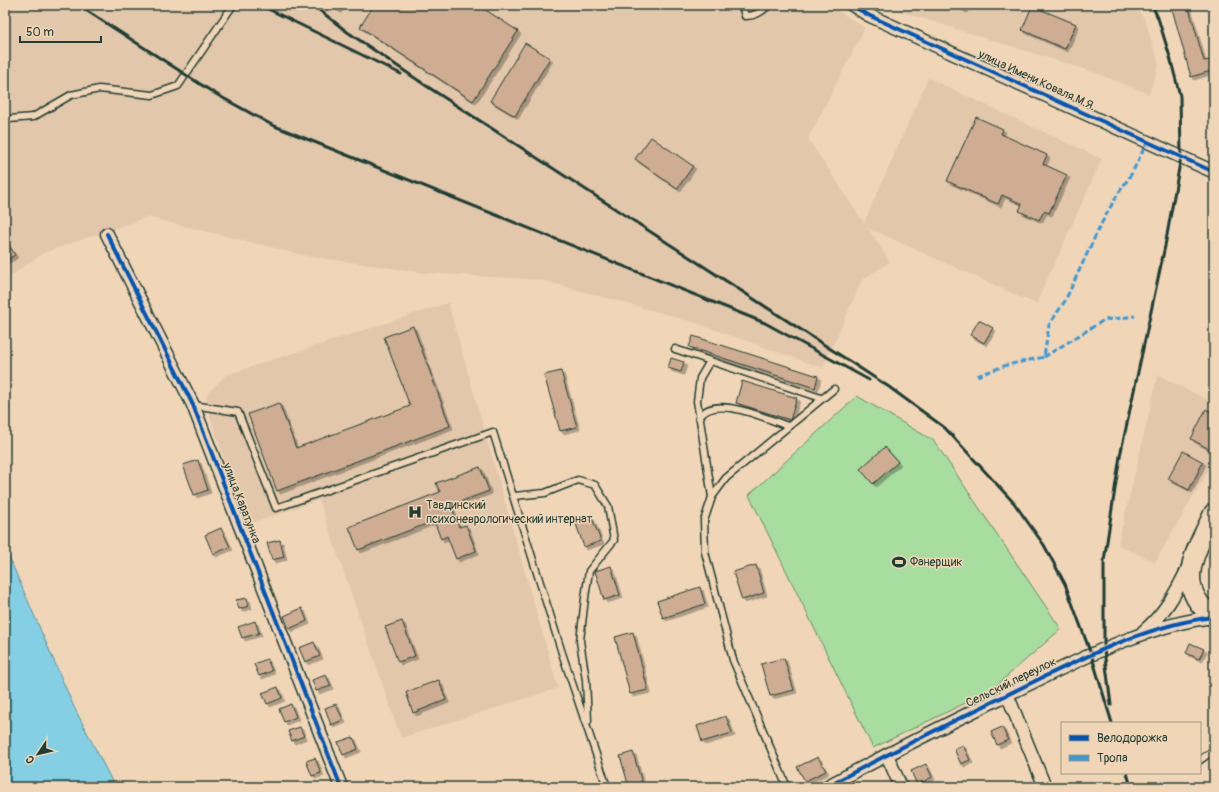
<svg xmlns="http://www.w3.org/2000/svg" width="1219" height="792" font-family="Pangolin,sans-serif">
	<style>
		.built { fill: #e2c7aa }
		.green { fill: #a8dda0; stroke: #648d6a }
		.water { fill: #84cfe4; stroke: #5c959e }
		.building { fill: #cfad93; stroke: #1f3d34; filter: url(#shadow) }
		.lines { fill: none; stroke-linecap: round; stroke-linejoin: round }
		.service-casing { stroke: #1f3d34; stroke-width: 9 }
		.minor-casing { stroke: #1f3d34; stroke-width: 15 }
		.primary-casing { stroke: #1f3d34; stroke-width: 22 }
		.service { stroke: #f0d6b7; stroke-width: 6 }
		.minor { stroke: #f0d6b7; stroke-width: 12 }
		.primary { stroke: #f0d6b7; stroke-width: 19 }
		.rail { stroke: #1f3d34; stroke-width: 3 }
		.quiet { stroke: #3a99d8; stroke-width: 3; stroke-dasharray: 6 3; stroke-linecap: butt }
		.cycleway-casing { stroke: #f0d6b7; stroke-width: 6 }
		.cycleway { stroke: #0057b8; stroke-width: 4 }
		.labels { text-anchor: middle; stroke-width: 3; stroke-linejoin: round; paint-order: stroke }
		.street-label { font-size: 12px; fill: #1f3d34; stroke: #f0d6b7 }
		.poi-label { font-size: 12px; fill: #1f3d34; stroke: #f0d6b7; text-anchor: start }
	</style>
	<defs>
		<filter id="shadow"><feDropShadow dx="3" dy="3" stdDeviation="0" flood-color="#0004"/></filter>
	</defs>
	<rect width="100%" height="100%" fill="#f0d6b7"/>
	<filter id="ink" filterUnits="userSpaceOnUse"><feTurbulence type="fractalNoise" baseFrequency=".025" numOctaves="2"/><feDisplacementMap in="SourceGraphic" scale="8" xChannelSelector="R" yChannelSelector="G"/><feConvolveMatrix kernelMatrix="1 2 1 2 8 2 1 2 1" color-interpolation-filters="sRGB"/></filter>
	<g filter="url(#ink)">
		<!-- built -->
		<g class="built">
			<path d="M 5,5 L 829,5 L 865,28 L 808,139 L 864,223 L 928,78 L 1102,159 L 1036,304 L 868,228 L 890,262 L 862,280 L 823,368 L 687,320 L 541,280 L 426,273 L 307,256 L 147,217 L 43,253 L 5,280 Z"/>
			<path d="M 880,5 L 1135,5 L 1145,20 L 1159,65 L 1149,94 L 1093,72 Z"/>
			<path d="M 448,303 L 558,688 L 401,738 L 319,500 L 247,525 L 206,405 L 207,394 L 226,375 Z"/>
			<path d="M 1158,375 L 1214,403 L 1214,461 L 1155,562 L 1118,545 Z"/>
		</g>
		<!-- green -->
		<path class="green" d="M 857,396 L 934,441 L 1061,629 L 990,691 L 873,748 L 749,495 Z"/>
		<!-- water -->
		<path class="water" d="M 5,548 L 74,707 L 115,787 L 5,787 Z"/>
		<!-- building -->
		<g class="building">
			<path d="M 330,5 L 342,5 L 338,10 Z"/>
			<path d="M 374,5 L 478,5 L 518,31 L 473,101 L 360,27 Z"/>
			<path d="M 954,5 L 966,5 L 964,10 Z"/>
			<path d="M 1171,5 L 1188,5 L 1204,61 L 1214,59 L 1214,70 L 1191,77 Z"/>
			<path d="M 1032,6 L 1076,24 L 1065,49 L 1022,30 Z"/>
			<path d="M 1214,38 L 1214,47 L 1210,45 Z"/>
			<path d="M 525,43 L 550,58 L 515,116 L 490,101 Z"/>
			<path d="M 976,117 L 1003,129 L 1001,134 L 1047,155 L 1043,164 L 1067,175 L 1049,213 L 1044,211 L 1039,220 L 1019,211 L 1022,204 L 1002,195 L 998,204 L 947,181 Z"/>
			<path d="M 651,137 L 693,166 L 677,189 L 635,159 Z"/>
			<path d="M 5,240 L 15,255 L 5,261 Z"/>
			<path d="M 979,320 L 993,328 L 984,343 L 970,335 Z"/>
			<path d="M 413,326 L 450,426 L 277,491 L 248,414 L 279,403 L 296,448 L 410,406 L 384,337 Z"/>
			<path d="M 693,336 L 818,376 L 815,388 L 689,347 Z"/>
			<path d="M 671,358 L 684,362 L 681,372 L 668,368 Z"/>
			<path d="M 561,371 L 577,427 L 560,431 L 544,375 Z"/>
			<path d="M 742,381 L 797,398 L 790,420 L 736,403 Z"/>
			<path d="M 1206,409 L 1214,414 L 1214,440 L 1209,449 L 1191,439 Z"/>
			<path d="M 885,447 L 898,462 L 873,484 L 860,469 Z"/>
			<path d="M 1183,451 L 1203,462 L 1189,490 L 1168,479 Z"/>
			<path d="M 198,460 L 208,490 L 194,495 L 183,465 Z"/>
			<path d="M 480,467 L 489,491 L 451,505 L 459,527 L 466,525 L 476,551 L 456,559 L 447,536 L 441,539 L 434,521 L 358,550 L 349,527 L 440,492 L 436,483 Z"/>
			<path d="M 591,516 L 601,541 L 584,547 L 575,521 Z"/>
			<path d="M 221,528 L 230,547 L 213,554 L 205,535 Z"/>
			<path d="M 280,540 L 284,557 L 272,560 L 267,543 Z"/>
			<path d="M 756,565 L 764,593 L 742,600 L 733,572 Z"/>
			<path d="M 611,566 L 620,595 L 604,600 L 595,571 Z"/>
			<path d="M 700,587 L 705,604 L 663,618 L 657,601 Z"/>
			<path d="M 247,598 L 249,606 L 239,609 L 236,600 Z"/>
			<path d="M 302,608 L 307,621 L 289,629 L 284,616 Z"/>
			<path d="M 255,621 L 259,633 L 242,638 L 238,627 Z"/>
			<path d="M 402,621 L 415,656 L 398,662 L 385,627 Z"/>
			<path d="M 633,632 L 648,690 L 630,694 L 615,637 Z"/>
			<path d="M 314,642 L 320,656 L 305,662 L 299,648 Z"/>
			<path d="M 1190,643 L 1204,649 L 1199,659 L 1186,653 Z"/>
			<path d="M 784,658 L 794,690 L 770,696 L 761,664 Z"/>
			<path d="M 267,659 L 272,671 L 259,676 L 254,664 Z"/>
			<path d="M 326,675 L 331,686 L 316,691 L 312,680 Z"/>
			<path d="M 439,680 L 446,700 L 413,713 L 406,692 Z"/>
			<path d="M 278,687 L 282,698 L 267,704 L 262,693 Z"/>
			<path d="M 291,704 L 296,717 L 284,722 L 279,709 Z"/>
			<path d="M 336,704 L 343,720 L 331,725 L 325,708 Z"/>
			<path d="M 726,716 L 732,733 L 702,742 L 697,726 Z"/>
			<path d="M 300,727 L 304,736 L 292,741 L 288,731 Z"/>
			<path d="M 1002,727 L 1008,740 L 997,745 L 991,732 Z"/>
			<path d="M 353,737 L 358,749 L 343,755 L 338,742 Z"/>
			<path d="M 963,745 L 970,760 L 961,764 L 954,749 Z"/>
			<path d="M 633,752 L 643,787 L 629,787 L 620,756 Z"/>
			<path d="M 818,757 L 826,771 L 805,781 L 797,767 Z"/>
			<path d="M 315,758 L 321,773 L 312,776 L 306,761 Z"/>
			<path d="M 926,764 L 932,777 L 917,785 L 911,771 Z"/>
			<path d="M 304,783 L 305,787 L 292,787 Z"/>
			<path d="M 1026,783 L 1027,787 L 1016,787 Z"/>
		</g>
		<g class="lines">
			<defs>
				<g id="service">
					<path d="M 742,5 L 745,16 C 756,16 761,12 769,5"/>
					<path d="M 5,118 L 9,119 L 33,117 L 71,95 L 99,89 L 152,95 L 178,86 L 233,5"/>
					<path d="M 675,349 L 821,398"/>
					<path d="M 710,361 L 700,378 L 697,401 L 712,497"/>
					<path d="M 193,405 L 238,412 L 276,508 L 493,432 L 562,653 L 607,787"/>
					<path d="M 699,418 C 713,393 767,419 788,426"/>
					<path d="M 514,496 L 545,493 L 578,480 L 595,485 L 608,506 L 614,540 L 589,571 L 585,598 L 580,641 L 586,680 L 588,721"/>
					<path d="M 1200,760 L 1214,750"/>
					<path d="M 787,787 L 733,660 L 705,552 L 704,521 L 712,497 L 726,478 L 834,389"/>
				</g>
				<g id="minor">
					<path d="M 852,5 L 868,15 L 1214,172"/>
					<path d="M 107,234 L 193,405 L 341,787"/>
					<path d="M 1143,632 C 1165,613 1176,593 1188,568"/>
					<path d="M 1007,694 L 1045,787"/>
					<path d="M 887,755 L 901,787"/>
					<path d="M 826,787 C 893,751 961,717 1029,684 C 1087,656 1148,625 1213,617"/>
				</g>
				<path id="primary" d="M 1214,513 C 1197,549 1171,587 1214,617"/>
			</defs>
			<!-- service casing -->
			<use href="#service" class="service-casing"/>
			<!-- minor casing -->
			<use href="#minor" class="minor-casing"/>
			<!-- primary casing -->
			<use href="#primary" class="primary-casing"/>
			<!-- service -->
			<use href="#service" class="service"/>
			<!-- minor -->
			<use href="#minor" class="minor"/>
			<!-- primary -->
			<use href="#primary" class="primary"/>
			<!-- rail -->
			<g class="rail">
				<path d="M 78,5 L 214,93 L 272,125 L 765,323 L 869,380"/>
				<path d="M 260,5 L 401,74"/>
				<path d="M 313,5 L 346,31 L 428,87 L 889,387 L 945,428 L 1014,503 L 1044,545 L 1065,584 L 1091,654 L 1112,723"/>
				<path d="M 1111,705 L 1104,650 L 1104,561 L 1120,456 L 1165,246 L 1181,157 L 1180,96 L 1170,57 L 1158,18 L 1152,5"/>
				<path d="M 1127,773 L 1131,787"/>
			</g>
			<!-- quiet -->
			<g class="quiet">
				<path d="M 1044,357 L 1104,320 L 1135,316"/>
				<path d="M 977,376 L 1007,365 L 1044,357 L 1049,325 L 1065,301 L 1100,226 L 1116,197 L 1132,173 L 1147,142"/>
			</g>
			<defs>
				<g id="cycleway">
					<path d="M 852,5 L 868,15 L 1214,172"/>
					<path d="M 107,234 L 193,405 L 341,787"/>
					<path d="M 826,787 C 893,751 961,717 1029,684 C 1087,656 1148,625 1213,617"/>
				</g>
			</defs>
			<!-- cycleway casing -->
			<use href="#cycleway" class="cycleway-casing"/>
			<!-- cycleway -->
			<use href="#cycleway" class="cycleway"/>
		</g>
	</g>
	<!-- icons -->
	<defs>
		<symbol id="hospital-bare" viewBox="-9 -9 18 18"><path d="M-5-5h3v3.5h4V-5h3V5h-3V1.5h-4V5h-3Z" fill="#1f3d34" stroke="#f0d6b7" stroke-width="2.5" paint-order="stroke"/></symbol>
		<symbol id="stadium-bare" viewBox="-9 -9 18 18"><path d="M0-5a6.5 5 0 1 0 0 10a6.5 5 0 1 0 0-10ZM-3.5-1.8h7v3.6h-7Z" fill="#1f3d34" stroke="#f0d6b7" stroke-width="2.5" paint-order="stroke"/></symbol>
	</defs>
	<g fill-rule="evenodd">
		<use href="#hospital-bare" x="405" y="502" width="20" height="20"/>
		<use href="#stadium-bare" x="889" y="552" width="20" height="20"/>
	</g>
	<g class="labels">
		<!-- street labels -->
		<g class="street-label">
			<text transform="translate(1037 80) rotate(25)" y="4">улица Имени Коваля М.Я.</text>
			<text transform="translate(242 503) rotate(69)" y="4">улица Каратунка</text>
			<text transform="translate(1011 682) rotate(-26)" y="4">Сельский переулок</text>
		</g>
		<!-- poi labels -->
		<g class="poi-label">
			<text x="426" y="509">Тавдинский<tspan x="426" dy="14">психоневрологический интернат</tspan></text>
			<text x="910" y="566">Фанерщик</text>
		</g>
	</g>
	<!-- margin -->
	<rect width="1219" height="792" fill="none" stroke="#f0d6b7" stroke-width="20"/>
	<rect x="10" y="10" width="1199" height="772" fill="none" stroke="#1f3d34" stroke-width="1.5" filter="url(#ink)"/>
	<!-- legend -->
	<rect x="1061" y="722" width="140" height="52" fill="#f0d6b7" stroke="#9c9983"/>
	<rect x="1069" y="735" width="20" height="6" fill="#0057b8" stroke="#9c9983"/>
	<text x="1097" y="742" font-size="12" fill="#1f3d34">Велодорожка</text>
	<rect x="1069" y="755" width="20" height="6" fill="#3a99d8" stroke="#9c9983"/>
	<text x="1097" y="762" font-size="12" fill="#1f3d34">Тропа</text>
	<!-- north arrow -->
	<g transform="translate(38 754) rotate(235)" stroke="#f0d6b7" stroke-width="3" paint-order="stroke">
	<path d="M0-3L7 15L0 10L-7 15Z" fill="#1f3d34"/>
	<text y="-6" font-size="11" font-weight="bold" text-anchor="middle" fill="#1f3d34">С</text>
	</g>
	<!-- scale -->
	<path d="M20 36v6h81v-6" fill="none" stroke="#1f3d34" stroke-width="2"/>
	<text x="26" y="36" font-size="12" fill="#1f3d34" stroke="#f0d6b7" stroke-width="3" paint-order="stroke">50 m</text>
</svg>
